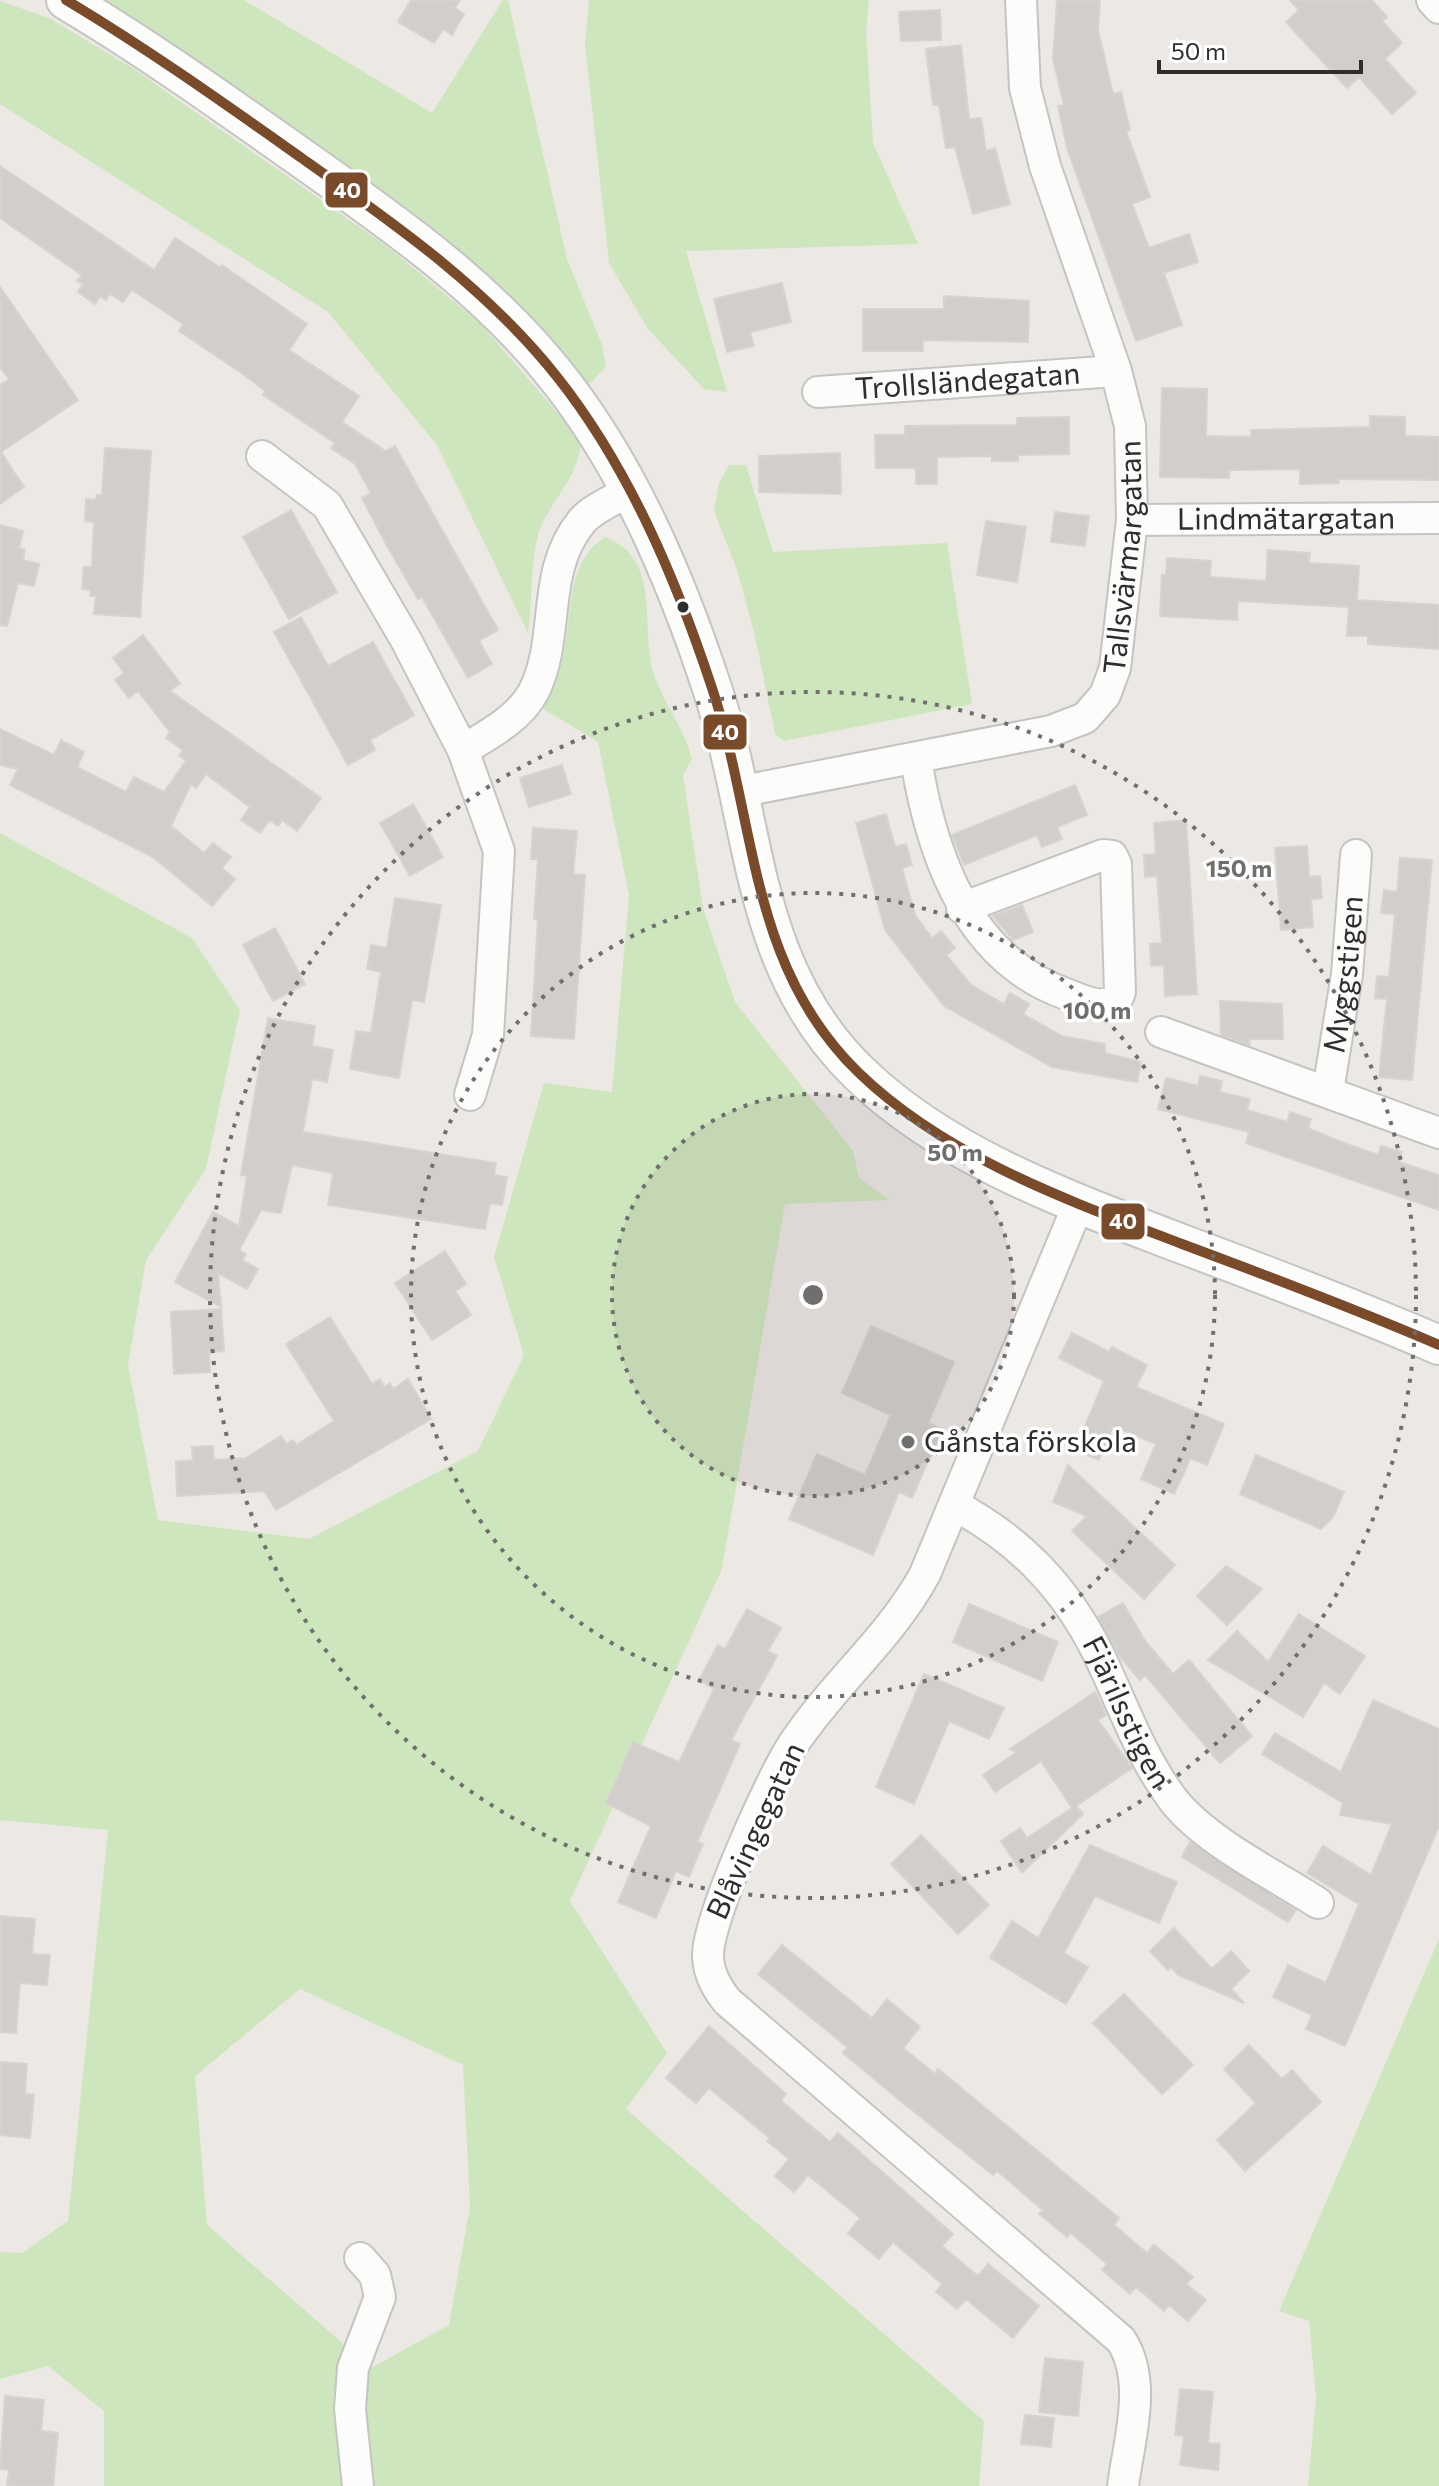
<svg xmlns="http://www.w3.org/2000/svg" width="1439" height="2486" font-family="Commissioner,sans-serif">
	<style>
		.green { fill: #cee6be; fill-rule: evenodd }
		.building { fill: #d1cecb; stroke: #d7d4d0; stroke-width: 2 }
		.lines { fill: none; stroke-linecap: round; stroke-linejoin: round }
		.minor-casing { stroke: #c5c4c5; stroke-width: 34 }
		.tertiary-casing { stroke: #c5c4c5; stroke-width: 42 }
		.minor { stroke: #fcfcfb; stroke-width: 30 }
		.tertiary { stroke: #fcfcfb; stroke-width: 38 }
		.bus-1-casing { stroke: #fff; stroke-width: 16 }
		.bus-1 { stroke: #7a4b2a; stroke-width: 10 }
		.ring { fill: none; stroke: #706f6e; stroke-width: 4; stroke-dasharray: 4 8 }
		.bus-dot { fill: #2e2e2e; stroke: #fff; stroke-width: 3 }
		.poi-dot { fill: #706f6e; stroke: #fff; stroke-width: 3 }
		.labels { text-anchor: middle; stroke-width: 7; stroke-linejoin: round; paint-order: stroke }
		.street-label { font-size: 30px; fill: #2e2e2e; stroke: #fff }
		.poi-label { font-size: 30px; fill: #2e2e2e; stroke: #fff; text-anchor: start }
		.centre { fill: #706f6e; stroke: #fff; stroke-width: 4 }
		.ring-label { font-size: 24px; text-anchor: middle; font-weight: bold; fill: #706f6e; stroke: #fff; stroke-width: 7; stroke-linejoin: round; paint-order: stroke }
		.line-badge { stroke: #fff; stroke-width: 3 }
		.badge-label { font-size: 22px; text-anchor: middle; font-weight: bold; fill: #fff }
	</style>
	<rect width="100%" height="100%" fill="#ece8e4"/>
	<!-- green -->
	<g class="green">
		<path d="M 89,0 L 244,0 L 432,113 L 503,0 L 508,0 L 567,259 L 602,345 L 606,366 L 592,382 L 581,387 Z"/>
		<path d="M 589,0 L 869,0 L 866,32 L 873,143 L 918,244 L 686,251 L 727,392 L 704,389 L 648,329 L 609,263 L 585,44 Z"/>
		<path d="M 0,1 L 49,18 L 134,69 L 388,247 L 481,324 L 580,439 C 583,472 551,500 540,529 C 530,557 533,602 528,633 L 437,445 L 328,312 L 0,104 Z"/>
		<path d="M 729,465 L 746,465 L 773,552 L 947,543 L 972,704 L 784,741 L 775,734 L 755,636 L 737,570 L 714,511 L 719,483 Z"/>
		<path d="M 605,537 C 666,560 637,633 656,680 C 667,707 684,729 692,759 L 683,775 L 703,908 L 735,1002 L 853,1151 L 859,1178 L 889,1200 L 785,1204 L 722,1569 L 570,1901 L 667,2053 L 626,2109 L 984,2421 L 979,2486 L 104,2486 L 104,2411 L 48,2366 L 0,2379 L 0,2252 L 22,2253 L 68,2221 L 108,1830 L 0,1820 L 0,833 L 192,938 L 240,1010 L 206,1169 L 146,1260 L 128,1365 L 158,1520 L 309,1539 L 478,1451 L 524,1355 L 494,1257 L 544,1083 L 612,1092 L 629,895 L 598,742 L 542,708 C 548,695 556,682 560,668 C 574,625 562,564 605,537 ZM 300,1989 L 463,2065 L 470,2206 L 449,2325 L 371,2368 L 207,2225 L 195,2076 Z"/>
		<path d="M 1439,1939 L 1439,2486 L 1308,2486 L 1316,2398 L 1309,2321 L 1279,2311 Z"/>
	</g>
	<!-- building -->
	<g class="building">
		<path d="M 411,0 L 460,0 L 455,8 L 464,14 L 452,35 L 443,29 L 434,43 L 398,22 Z"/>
		<path d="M 1057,0 L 1100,0 L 1098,30 L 1113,94 L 1121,92 L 1130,130 L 1126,131 L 1150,197 L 1132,204 L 1149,248 L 1189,234 L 1198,262 L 1164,273 L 1182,325 L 1136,341 L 1067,148 L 1058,106 L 1064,105 L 1053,59 Z"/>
		<path d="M 1290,0 L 1372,0 L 1387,17 L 1382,21 L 1402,43 L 1385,59 L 1416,93 L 1392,114 L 1359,77 L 1347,88 L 1286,22 L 1299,10 Z"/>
		<path d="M 940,10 L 941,40 L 901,41 L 899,12 Z"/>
		<path d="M 961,45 L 969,119 L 981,118 L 986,151 L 995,148 L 1010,204 L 973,214 L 955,147 L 946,148 L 939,105 L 933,105 L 926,49 Z"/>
		<path d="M 0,166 L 154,270 L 175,238 L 221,268 L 222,265 L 307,324 L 289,350 L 359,396 L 342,422 L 386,451 L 395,446 L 498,630 L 479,641 L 492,664 L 468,678 L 422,597 L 418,599 L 386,544 L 362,498 L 371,493 L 355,464 L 331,448 L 335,443 L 263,395 L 265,391 L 243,374 L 179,331 L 183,324 L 132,290 L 123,302 L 110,294 L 106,300 L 100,296 L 95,304 L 78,292 L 83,284 L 77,281 L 82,275 L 0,218 Z"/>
		<path d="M 782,283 L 791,322 L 750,332 L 754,346 L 727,352 L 714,299 Z"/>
		<path d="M 0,287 L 78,400 L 1,452 L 24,487 L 0,504 L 0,385 L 9,379 L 0,367 Z"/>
		<path d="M 944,296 L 1029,301 L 1028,342 L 923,340 L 923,351 L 863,351 L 863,309 L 944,309 Z"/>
		<path d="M 1162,388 L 1207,389 L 1206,436 L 1251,437 L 1251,430 L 1370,427 L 1370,416 L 1405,417 L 1405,436 L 1439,437 L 1439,480 L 1338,479 L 1339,483 L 1300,484 L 1300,469 L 1229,470 L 1229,478 L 1160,477 Z"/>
		<path d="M 1069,417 L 1069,454 L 1018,455 L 1018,461 L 992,461 L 992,456 L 937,457 L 937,484 L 916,484 L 916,468 L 876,468 L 875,435 L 905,435 L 905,426 L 1017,425 L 1017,418 Z"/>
		<path d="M 105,448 L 151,451 L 140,617 L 94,614 L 96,596 L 90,596 L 91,590 L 82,589 L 84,567 L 92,567 L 94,522 L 85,521 L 86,499 L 96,500 L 97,495 L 102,495 Z"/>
		<path d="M 840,453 L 841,494 L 759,492 L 759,456 Z"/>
		<path d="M 291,510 L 337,592 L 289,619 L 243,537 Z"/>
		<path d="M 1055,512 L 1089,516 L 1085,546 L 1051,542 Z"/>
		<path d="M 986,521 L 1026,527 L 1017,582 L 977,575 Z"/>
		<path d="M 0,525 L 23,531 L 19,548 L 25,550 L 23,560 L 39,564 L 34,586 L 18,583 L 7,626 L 0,625 Z"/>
		<path d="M 1268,550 L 1310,553 L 1309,563 L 1359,566 L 1357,600 L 1439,605 L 1439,649 L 1368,644 L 1368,636 L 1347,636 L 1349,607 L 1238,601 L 1237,620 L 1160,616 L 1162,575 L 1166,575 L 1167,558 L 1211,561 L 1210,577 L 1266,581 Z"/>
		<path d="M 301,617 L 328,666 L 373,642 L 414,715 L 370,740 L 375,750 L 348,765 L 274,632 Z"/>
		<path d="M 143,635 L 180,683 L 170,691 L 321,798 L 297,831 L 282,820 L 278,826 L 270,820 L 260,833 L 241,820 L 250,807 L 206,774 L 196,788 L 191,784 L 171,826 L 204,853 L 213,843 L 231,857 L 222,868 L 235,879 L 212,906 L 153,857 L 10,785 L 18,769 L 0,765 L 0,729 L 54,755 L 61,740 L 84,752 L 77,767 L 126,792 L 134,777 L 164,792 L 186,761 L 179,755 L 183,750 L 166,738 L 170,732 L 138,691 L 129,698 L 115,680 L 124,673 L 113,658 Z"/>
		<path d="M 562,765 L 571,794 L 529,807 L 520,778 Z"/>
		<path d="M 1075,785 L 1087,815 L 1057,827 L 1062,839 L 1042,847 L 1037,835 L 964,865 L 952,835 Z"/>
		<path d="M 413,804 L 443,857 L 410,876 L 380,823 Z"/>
		<path d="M 886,814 L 895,847 L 906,844 L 912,865 L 902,868 L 915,915 L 932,938 L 941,931 L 955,948 L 946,955 L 971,985 L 1004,1004 L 1010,993 L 1029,1004 L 1023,1014 L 1062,1036 L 1105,1044 L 1105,1053 L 1141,1062 L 1137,1082 L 1052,1067 L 944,1006 L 885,930 L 856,823 Z"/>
		<path d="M 1186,820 L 1197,994 L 1165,996 L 1164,965 L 1151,966 L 1150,944 L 1162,943 L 1157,876 L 1145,877 L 1144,855 L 1156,854 L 1154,823 Z"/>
		<path d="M 533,828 L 577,831 L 573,874 L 585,875 L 574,1039 L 531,1036 L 538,919 L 534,919 L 538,859 L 531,859 Z"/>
		<path d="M 1307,846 L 1309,877 L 1320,876 L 1322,898 L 1311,899 L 1313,927 L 1281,930 L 1275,848 Z"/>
		<path d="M 1400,858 L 1432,860 L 1412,1080 L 1379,1077 L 1387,999 L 1375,998 L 1377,976 L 1389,977 L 1395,914 L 1381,913 L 1384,890 L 1397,892 Z"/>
		<path d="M 395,898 L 441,905 L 424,1002 L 412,1000 L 399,1078 L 350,1069 L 356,1031 L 371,1033 L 381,972 L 367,969 L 371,945 L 387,948 Z"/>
		<path d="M 1022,905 L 1033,932 L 1013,940 L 993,916 Z"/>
		<path d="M 275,928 L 305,984 L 273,1001 L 243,945 Z"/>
		<path d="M 1220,1001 L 1282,1004 L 1283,1039 L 1249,1039 L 1250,1045 L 1221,1035 Z"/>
		<path d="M 268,1018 L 315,1026 L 312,1046 L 333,1050 L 327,1082 L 312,1079 L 303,1132 L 496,1163 L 494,1175 L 507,1177 L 502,1205 L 490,1203 L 485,1229 L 328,1205 L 333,1173 L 292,1165 L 281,1213 L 261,1210 L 239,1250 L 246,1254 L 242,1260 L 258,1269 L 247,1289 L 218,1273 L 221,1307 L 175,1282 L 213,1212 L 239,1226 L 247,1176 L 241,1175 Z"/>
		<path d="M 1200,1076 L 1222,1081 L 1220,1092 L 1250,1099 L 1247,1110 L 1287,1122 L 1290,1112 L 1311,1119 L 1308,1128 L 1339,1141 L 1378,1155 L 1381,1146 L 1402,1152 L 1399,1162 L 1439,1175 L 1439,1210 L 1246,1143 L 1249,1132 L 1158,1109 L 1166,1078 L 1198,1086 Z"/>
		<path d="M 445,1251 L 466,1284 L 455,1291 L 471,1315 L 432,1340 L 395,1283 Z"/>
		<path d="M 221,1309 L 224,1351 L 209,1352 L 210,1372 L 174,1374 L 171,1312 Z"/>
		<path d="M 330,1317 L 372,1384 L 380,1379 L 384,1387 L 390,1383 L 393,1389 L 408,1379 L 431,1419 L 276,1510 L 264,1491 L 177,1496 L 176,1462 L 193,1460 L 192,1447 L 213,1446 L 214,1460 L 246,1458 L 281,1436 L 286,1444 L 293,1440 L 296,1445 L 334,1421 L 286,1344 Z"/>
		<path d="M 871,1326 L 954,1362 L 928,1423 L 942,1429 L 912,1498 L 899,1492 L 873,1555 L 789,1519 L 817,1454 L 865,1475 L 891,1415 L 842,1393 Z"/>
		<path d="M 1072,1333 L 1109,1352 L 1112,1347 L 1147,1365 L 1136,1387 L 1224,1424 L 1207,1465 L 1190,1458 L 1185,1471 L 1180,1469 L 1184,1473 L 1174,1494 L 1141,1479 L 1156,1444 L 1113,1426 L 1099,1460 L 1075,1450 L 1104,1381 L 1059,1358 Z"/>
		<path d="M 1256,1455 L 1344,1492 L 1333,1517 L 1321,1529 L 1240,1494 Z"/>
		<path d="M 1068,1465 L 1175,1565 L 1144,1599 L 1072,1531 L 1087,1516 L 1053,1502 Z"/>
		<path d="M 1226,1566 L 1262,1589 L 1227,1625 L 1197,1596 Z"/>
		<path d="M 1123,1603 L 1145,1641 L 1173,1674 L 1189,1660 L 1252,1736 L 1220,1763 L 1145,1675 L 1140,1680 L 1121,1658 L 1098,1617 Z"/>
		<path d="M 969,1604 L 1058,1642 L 1042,1681 L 953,1642 Z"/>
		<path d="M 747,1609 L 781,1628 L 768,1651 L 777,1656 L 731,1740 L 740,1744 L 697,1842 L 703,1844 L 689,1877 L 676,1871 L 656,1918 L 618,1902 L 651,1826 L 606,1803 L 633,1742 L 679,1762 L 714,1689 L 699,1680 L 718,1645 L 725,1649 Z"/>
		<path d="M 1299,1614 L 1365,1656 L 1340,1694 L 1324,1683 L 1303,1717 L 1208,1660 L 1237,1631 L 1268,1662 Z"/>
		<path d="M 924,1674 L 1004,1708 L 989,1739 L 949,1721 L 914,1804 L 876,1787 Z"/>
		<path d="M 1095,1692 L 1106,1715 L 1098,1720 L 1132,1768 L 1076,1806 L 1083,1814 L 1022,1873 L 1001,1841 L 1020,1828 L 1027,1838 L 1072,1808 L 1041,1761 L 995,1792 L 983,1775 L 1017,1752 L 1010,1749 Z"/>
		<path d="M 1373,1700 L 1439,1729 L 1439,1826 L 1345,2046 L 1306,2029 L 1312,2015 L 1273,1997 L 1288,1965 L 1326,1983 L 1359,1904 L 1307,1873 L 1323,1846 L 1371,1875 L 1392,1824 L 1340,1815 L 1343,1803 L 1262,1754 L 1275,1733 L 1341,1772 Z"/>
		<path d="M 921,1835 L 989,1905 L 958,1934 L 891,1864 Z"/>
		<path d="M 1190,1842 L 1296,1910 L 1288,1922 L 1182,1857 Z"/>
		<path d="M 1090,1845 L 1177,1882 L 1159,1923 L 1095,1896 L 1064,1953 L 1088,1967 L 1066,2004 L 990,1958 L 1012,1921 L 1038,1938 Z"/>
		<path d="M 0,1916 L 35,1919 L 32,1954 L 50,1955 L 47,1985 L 20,1983 L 16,2033 L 0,2032 Z"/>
		<path d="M 1174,1928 L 1212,1969 L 1231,1951 L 1249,1971 L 1231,1989 L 1244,2003 L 1178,1975 L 1171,1967 L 1168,1970 L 1150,1951 Z"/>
		<path d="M 782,1945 L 872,2018 L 887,1999 L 920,2027 L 903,2048 L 935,2074 L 938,2069 L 1119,2218 L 1114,2225 L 1147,2253 L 1154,2245 L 1193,2277 L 1186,2284 L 1206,2300 L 1188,2321 L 1169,2305 L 1164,2311 L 1136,2287 L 1130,2294 L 1102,2270 L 1107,2264 L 1071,2233 L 1067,2237 L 1039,2214 L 1043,2210 L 997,2171 L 993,2175 L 892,2094 L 843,2053 L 847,2047 L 758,1974 Z"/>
		<path d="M 1124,1994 L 1193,2065 L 1162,2094 L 1093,2023 Z"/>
		<path d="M 709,2026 L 786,2094 L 781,2101 L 830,2142 L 838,2133 L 953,2234 L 942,2246 L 978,2276 L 988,2264 L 1039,2306 L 1013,2338 L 966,2299 L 957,2309 L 936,2292 L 942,2284 L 893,2242 L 879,2259 L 848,2233 L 860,2218 L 808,2175 L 794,2192 L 775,2176 L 789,2159 L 767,2141 L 770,2138 L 709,2088 L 696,2103 L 666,2078 Z"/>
		<path d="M 1249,2045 L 1282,2079 L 1292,2070 L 1321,2102 L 1245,2171 L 1217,2140 L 1256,2103 L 1224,2069 Z"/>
		<path d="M 0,2062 L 27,2064 L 25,2094 L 34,2095 L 30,2138 L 0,2135 Z"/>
		<path d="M 1045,2358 L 1083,2362 L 1078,2416 L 1039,2412 Z"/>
		<path d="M 1180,2389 L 1213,2392 L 1208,2443 L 1220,2444 L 1218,2470 L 1180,2465 L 1184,2436 L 1175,2435 Z"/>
		<path d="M 5,2396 L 44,2400 L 41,2431 L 58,2433 L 53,2486 L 7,2486 L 9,2470 L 0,2469 Z"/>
		<path d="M 1025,2415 L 1054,2418 L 1051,2447 L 1021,2444 Z"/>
	</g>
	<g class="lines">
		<defs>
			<g id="minor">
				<path d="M 1432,0 L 1439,8"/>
				<path id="s1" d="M 818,392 L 1116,371"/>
				<path d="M 262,456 L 327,505 L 406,640 L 463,750 L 499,851 L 488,1035 L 470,1095"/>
				<path id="s2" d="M 1132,520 L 1439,518"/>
				<path d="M 463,750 C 488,735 520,718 534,691 C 561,636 540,572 582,521 C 592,509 614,500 628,491"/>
				<path d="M 916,759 C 931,854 967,959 1066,994 C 1082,1000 1102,1011 1117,999 L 1120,992 L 1116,864 L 1112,856 L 1103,855 L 962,908"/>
				<path id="s3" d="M 738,792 L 1051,731 L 1085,718 L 1105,695 L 1115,668 L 1132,520 L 1130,426 L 1116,371 L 1045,166 L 1025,88 L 1021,0"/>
				<path d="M 1161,1032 L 1439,1133"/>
				<path id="s4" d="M 1328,1091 L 1347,974 L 1356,855"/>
				<path d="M 1079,1203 L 925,1574 C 891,1637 834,1683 794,1743 C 772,1775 706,1922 708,1957 C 709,1975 717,1988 727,2001 L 1121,2340 C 1148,2382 1129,2439 1123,2486"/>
				<path id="s5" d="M 954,1505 C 1020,1540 1066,1588 1099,1655 C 1123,1705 1140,1756 1174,1801 C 1207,1842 1273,1874 1318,1903"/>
				<path d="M 358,2486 L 350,2409 L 353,2368 L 380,2297 L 375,2275 L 360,2258"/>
			</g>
			<path id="tertiary" d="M 66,0 C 148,49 225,104 303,159 C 395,224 488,289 558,378 C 629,468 676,579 712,688 C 757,822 748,966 859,1073 C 947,1158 1070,1201 1182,1244 C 1268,1276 1355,1309 1439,1345"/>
		</defs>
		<!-- minor casing -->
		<use href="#minor" class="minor-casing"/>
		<!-- tertiary casing -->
		<use href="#tertiary" class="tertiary-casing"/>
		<!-- minor -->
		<use href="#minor" class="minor"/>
		<!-- tertiary -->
		<use href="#tertiary" class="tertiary"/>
		<defs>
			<path id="bus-1" d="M 66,0 C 148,49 225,104 303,159 C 395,224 488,289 558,378 C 629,468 676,579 712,688 C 757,822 748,966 859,1073 C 947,1158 1070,1201 1182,1244 C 1268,1276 1355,1309 1439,1345"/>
		</defs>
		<!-- bus-1 casing -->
		<use href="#bus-1" class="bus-1-casing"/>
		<!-- bus-1 -->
		<use href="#bus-1" class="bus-1"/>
	</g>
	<!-- distance rings -->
	<circle cx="813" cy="1295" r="201" fill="#706f6e" fill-opacity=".12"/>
	<g class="ring">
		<circle cx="813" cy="1295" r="201"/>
		<circle cx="813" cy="1295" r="402"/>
		<circle cx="813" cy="1295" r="603"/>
	</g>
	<!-- markers -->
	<circle class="bus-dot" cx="683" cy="607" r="7"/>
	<circle class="poi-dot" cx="908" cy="1442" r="8"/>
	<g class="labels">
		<!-- street labels -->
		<g class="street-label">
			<text dy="10" stroke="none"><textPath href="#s1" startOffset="150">Trollsländegatan</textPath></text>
			<text dy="10" stroke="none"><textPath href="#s2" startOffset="154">Lindmätargatan</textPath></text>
			<text dy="10" stroke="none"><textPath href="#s3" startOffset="526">Tallsvärmargatan</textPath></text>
			<text dy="10" stroke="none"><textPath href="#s4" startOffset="118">Myggstigen</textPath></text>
			<text dy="10" stroke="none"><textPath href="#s5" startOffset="276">Fjärilsstigen</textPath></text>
			<text transform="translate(756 1831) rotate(-65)" y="10">Blåvingegatan</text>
		</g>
		<!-- poi labels -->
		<g class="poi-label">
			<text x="924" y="1452">Gånsta förskola</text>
		</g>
	</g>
	<circle cx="813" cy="1295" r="12" class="centre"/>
	<g class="ring-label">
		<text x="1239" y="877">150 m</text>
		<text x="1097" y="1019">100 m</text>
		<text x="955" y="1161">50 m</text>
	</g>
	<g class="line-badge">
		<rect x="324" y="171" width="45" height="38" rx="8" fill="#7a4b2a"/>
		<rect x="702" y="713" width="46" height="38" rx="8" fill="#7a4b2a"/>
		<rect x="1100" y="1202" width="46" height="39" rx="8" fill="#7a4b2a"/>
	</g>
	<g class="badge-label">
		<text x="347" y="198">40</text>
		<text x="725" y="740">40</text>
		<text x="1123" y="1229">40</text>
	</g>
	<!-- scale -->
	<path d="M1159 60v12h202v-12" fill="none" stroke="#2e2e2e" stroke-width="4"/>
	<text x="1171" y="60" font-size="24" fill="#2e2e2e" stroke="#ffffff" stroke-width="6" paint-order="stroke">50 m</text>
</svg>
